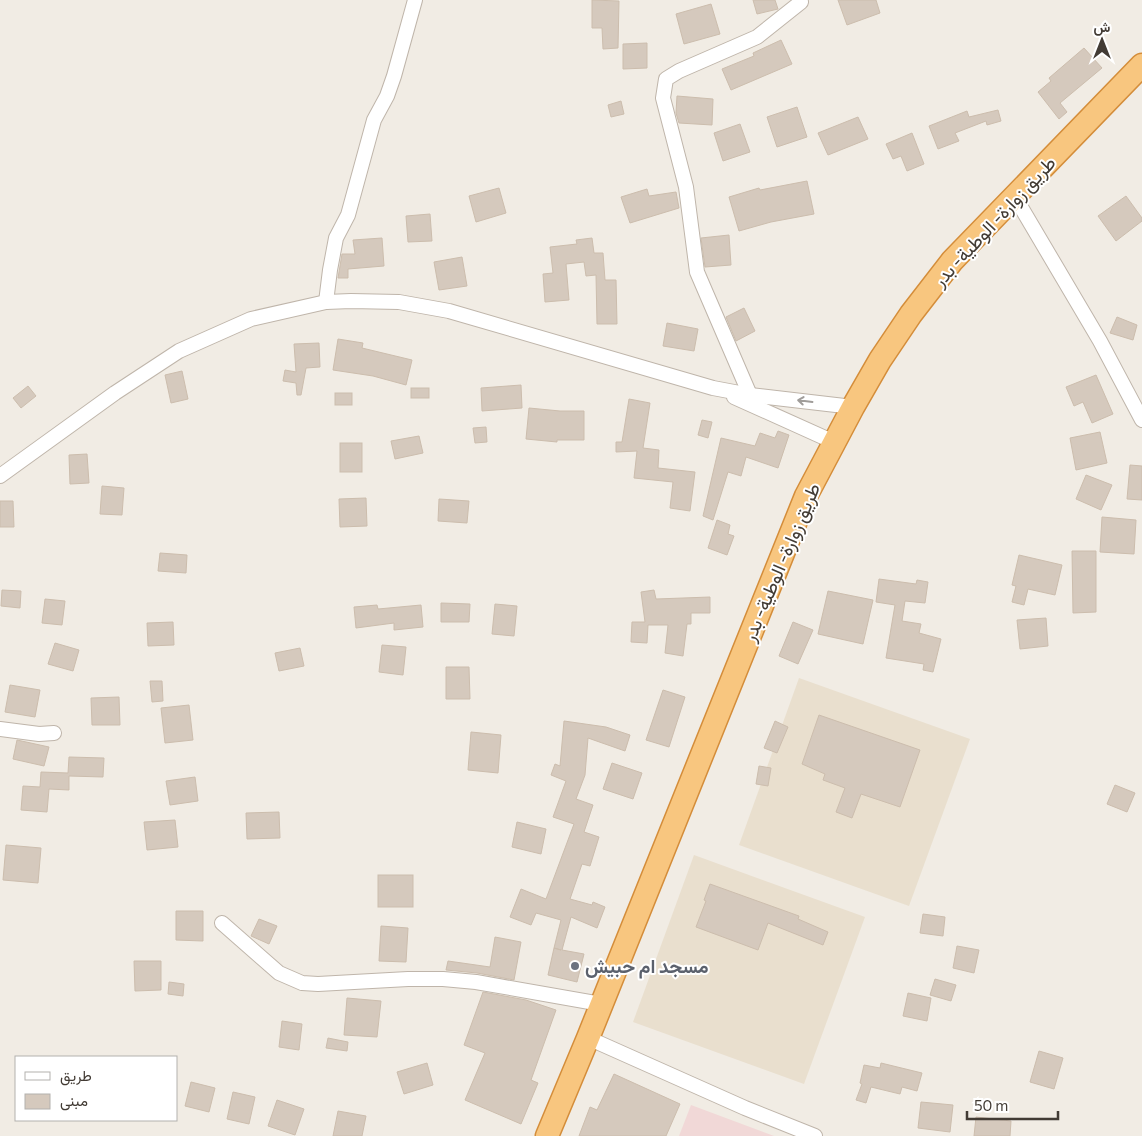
<svg xmlns="http://www.w3.org/2000/svg" width="1142" height="1136" font-family="Commissioner,Vazirmatn,sans-serif">
	<style>
		.education { fill: #e9dfce }
		.medical { fill: #f1d8d7 }
		.building { fill: #d5c9bd; stroke: #ccbdad }
		.lines { fill: none; stroke-linecap: round; stroke-linejoin: round }
		.minor-casing { stroke: #bfb5aa; stroke-width: 16 }
		.trunk-casing { stroke: #d48d3a; stroke-width: 25 }
		.minor { stroke: #fff; stroke-width: 14 }
		.trunk { stroke: #f8c67f; stroke-width: 22 }
		.oneway { stroke: #a09d9a }
		.worship-dot { fill: #6b7280; stroke: #fff; stroke-width: 2 }
		.labels { text-anchor: middle; stroke-width: 4; stroke-linejoin: round; paint-order: stroke }
		.street-label { font-size: 19px; fill: #423b34; stroke: #fff }
		.worship-label { font-size: 19px; font-weight: bold; fill: #5b616d; stroke: #fff; text-anchor: start }
	</style>
	<rect width="100%" height="100%" fill="#f1ece4"/>
	<!-- education -->
	<g class="education">
		<path d="M 799,678 L 970,739 L 909,906 L 739,845 Z"/>
		<path d="M 694,855 L 865,917 L 804,1084 L 633,1022 Z"/>
	</g>
	<!-- medical -->
	<path class="medical" d="M 691,1105 L 774,1136 L 679,1136 Z"/>
	<!-- building -->
	<g class="building">
		<path d="M 592,0 L 619,1 L 618,48 L 603,49 L 602,28 L 592,28 Z"/>
		<path d="M 753,0 L 775,0 L 778,9 L 757,14 Z"/>
		<path d="M 838,0 L 876,0 L 880,13 L 847,25 Z"/>
		<path d="M 711,4 L 720,34 L 684,44 L 676,14 Z"/>
		<path d="M 781,40 L 792,64 L 731,90 L 722,69 L 754,56 L 753,53 Z"/>
		<path d="M 647,43 L 647,68 L 623,69 L 623,44 Z"/>
		<path d="M 1084,48 L 1102,68 L 1060,103 L 1067,112 L 1059,119 L 1038,92 L 1051,81 L 1049,78 Z"/>
		<path d="M 677,96 L 713,99 L 712,125 L 679,123 L 676,113 Z"/>
		<path d="M 621,101 L 624,114 L 611,117 L 608,105 Z"/>
		<path d="M 797,107 L 807,137 L 777,147 L 767,117 Z"/>
		<path d="M 998,110 L 1001,121 L 987,125 L 986,121 L 955,133 L 959,141 L 938,149 L 929,126 L 967,111 L 969,117 Z"/>
		<path d="M 858,117 L 868,139 L 828,155 L 818,133 Z"/>
		<path d="M 740,124 L 750,152 L 723,161 L 714,133 Z"/>
		<path d="M 912,133 L 924,164 L 907,171 L 901,156 L 893,159 L 886,144 Z"/>
		<path d="M 807,181 L 814,214 L 771,222 L 739,231 L 729,197 L 759,188 L 760,190 Z"/>
		<path d="M 499,188 L 506,213 L 476,222 L 469,196 Z"/>
		<path d="M 647,189 L 649,196 L 676,192 L 679,208 L 630,223 L 621,197 Z"/>
		<path d="M 1126,196 L 1142,218 L 1142,221 L 1116,241 L 1098,216 Z"/>
		<path d="M 430,214 L 432,241 L 408,242 L 406,216 Z"/>
		<path d="M 729,235 L 731,265 L 705,267 L 701,238 Z"/>
		<path d="M 382,238 L 384,266 L 348,269 L 348,278 L 338,278 L 342,254 L 355,254 L 353,240 Z"/>
		<path d="M 592,238 L 594,253 L 603,253 L 605,280 L 616,280 L 617,324 L 597,324 L 596,275 L 586,276 L 584,262 L 566,264 L 569,300 L 545,302 L 543,274 L 553,273 L 550,247 L 577,244 L 576,240 Z"/>
		<path d="M 462,257 L 467,286 L 439,290 L 434,262 Z"/>
		<path d="M 744,308 L 755,331 L 736,341 L 726,317 Z"/>
		<path d="M 1117,317 L 1137,325 L 1133,340 L 1110,333 Z"/>
		<path d="M 667,323 L 698,329 L 694,351 L 663,346 Z"/>
		<path d="M 338,339 L 363,343 L 362,348 L 412,360 L 406,385 L 373,376 L 333,370 Z"/>
		<path d="M 319,343 L 320,367 L 306,368 L 301,395 L 297,395 L 296,383 L 283,381 L 285,370 L 296,372 L 294,344 Z"/>
		<path d="M 182,371 L 188,399 L 171,403 L 165,375 Z"/>
		<path d="M 1096,375 L 1113,414 L 1092,423 L 1083,402 L 1074,406 L 1066,387 Z"/>
		<path d="M 521,385 L 522,408 L 482,411 L 481,388 Z"/>
		<path d="M 28,386 L 36,396 L 21,408 L 13,398 Z"/>
		<rect x="411" y="388" width="18" height="10"/>
		<rect x="335" y="393" width="17" height="12"/>
		<path d="M 629,399 L 650,403 L 643,448 L 659,450 L 658,468 L 695,472 L 690,511 L 670,508 L 673,482 L 634,478 L 637,451 L 616,452 L 616,442 L 622,442 Z"/>
		<path d="M 529,408 L 560,411 L 584,411 L 584,440 L 557,440 L 557,442 L 526,439 Z"/>
		<path d="M 702,420 L 712,422 L 708,438 L 698,435 Z"/>
		<path d="M 486,427 L 487,442 L 475,443 L 473,428 Z"/>
		<path d="M 778,431 L 789,435 L 778,468 L 746,457 L 741,476 L 728,472 L 713,520 L 703,516 L 721,438 L 755,446 L 760,433 L 775,438 Z"/>
		<path d="M 1100,432 L 1107,463 L 1076,470 L 1070,438 Z"/>
		<path d="M 419,436 L 423,453 L 395,459 L 391,441 Z"/>
		<rect x="340" y="443" width="22" height="29"/>
		<path d="M 87,454 L 89,483 L 70,484 L 69,455 Z"/>
		<path d="M 1130,465 L 1142,466 L 1142,500 L 1127,499 Z"/>
		<path d="M 1086,475 L 1112,485 L 1101,510 L 1076,499 Z"/>
		<path d="M 102,486 L 124,488 L 122,515 L 100,514 Z"/>
		<path d="M 366,498 L 367,526 L 340,527 L 339,499 Z"/>
		<path d="M 439,499 L 469,501 L 467,523 L 438,521 Z"/>
		<path d="M 0,501 L 13,501 L 14,527 L 0,527 Z"/>
		<path d="M 1102,517 L 1136,520 L 1134,554 L 1100,552 Z"/>
		<path d="M 717,520 L 730,525 L 728,534 L 734,536 L 727,555 L 708,548 Z"/>
		<path d="M 1072,551 L 1096,551 L 1096,612 L 1073,613 Z"/>
		<path d="M 160,553 L 187,555 L 186,573 L 158,571 Z"/>
		<path d="M 1019,555 L 1062,565 L 1055,595 L 1028,589 L 1024,605 L 1012,602 L 1016,586 L 1012,585 Z"/>
		<path d="M 879,579 L 916,584 L 917,580 L 928,582 L 925,603 L 905,601 L 902,621 L 921,624 L 919,633 L 941,639 L 933,672 L 923,670 L 924,664 L 886,658 L 895,605 L 876,602 Z"/>
		<path d="M 2,590 L 21,591 L 20,608 L 1,606 Z"/>
		<path d="M 654,590 L 656,599 L 710,597 L 710,613 L 691,613 L 691,624 L 687,624 L 683,656 L 665,653 L 668,625 L 648,625 L 647,643 L 631,642 L 632,622 L 645,622 L 641,592 Z"/>
		<path d="M 828,591 L 873,600 L 863,644 L 818,634 Z"/>
		<path d="M 45,599 L 65,601 L 62,625 L 42,623 Z"/>
		<path d="M 441,603 L 470,604 L 469,622 L 441,622 Z"/>
		<path d="M 495,604 L 517,606 L 514,636 L 492,634 Z"/>
		<path d="M 377,605 L 378,609 L 421,605 L 423,627 L 394,630 L 394,623 L 356,628 L 354,607 Z"/>
		<path d="M 1046,618 L 1048,646 L 1020,649 L 1017,620 Z"/>
		<path d="M 173,622 L 174,645 L 148,646 L 147,623 Z"/>
		<path d="M 793,622 L 813,630 L 798,664 L 779,656 Z"/>
		<path d="M 55,643 L 79,650 L 73,671 L 48,664 Z"/>
		<path d="M 382,645 L 406,647 L 403,675 L 379,672 Z"/>
		<path d="M 300,648 L 304,666 L 279,671 L 275,653 Z"/>
		<path d="M 446,667 L 469,667 L 470,699 L 446,699 Z"/>
		<path d="M 150,681 L 162,681 L 163,701 L 152,702 Z"/>
		<path d="M 10,685 L 40,690 L 35,717 L 5,712 Z"/>
		<path d="M 663,690 L 685,697 L 669,747 L 646,740 Z"/>
		<path d="M 119,697 L 120,725 L 92,725 L 91,698 Z"/>
		<path d="M 189,705 L 193,740 L 165,743 L 161,708 Z"/>
		<path d="M 819,715 L 920,750 L 900,807 L 861,794 L 852,818 L 836,812 L 845,788 L 823,780 L 825,774 L 802,764 Z"/>
		<path d="M 564,721 L 606,727 L 630,735 L 625,751 L 588,738 L 585,775 L 576,799 L 593,805 L 584,832 L 599,837 L 590,866 L 582,864 L 570,899 L 592,905 L 593,902 L 605,907 L 597,928 L 571,917 L 562,950 L 584,954 L 577,982 L 548,975 L 554,948 L 561,950 L 554,948 L 561,920 L 536,913 L 531,925 L 510,917 L 521,889 L 546,899 L 574,824 L 553,817 L 566,781 L 551,775 L 555,764 L 560,766 Z"/>
		<path d="M 775,721 L 788,727 L 777,753 L 764,748 Z"/>
		<path d="M 471,732 L 501,735 L 498,773 L 468,770 Z"/>
		<path d="M 17,740 L 49,747 L 44,766 L 13,759 Z"/>
		<path d="M 69,757 L 104,758 L 103,777 L 69,776 L 69,790 L 49,789 L 47,812 L 21,810 L 23,786 L 40,787 L 41,772 L 68,773 Z"/>
		<path d="M 612,763 L 642,773 L 633,799 L 603,789 Z"/>
		<path d="M 759,766 L 771,768 L 768,786 L 756,784 Z"/>
		<path d="M 195,777 L 198,801 L 170,805 L 166,781 Z"/>
		<path d="M 1115,785 L 1135,793 L 1127,812 L 1107,804 Z"/>
		<path d="M 279,812 L 280,838 L 247,839 L 246,813 Z"/>
		<path d="M 175,820 L 178,847 L 147,850 L 144,822 Z"/>
		<path d="M 517,822 L 546,829 L 541,854 L 512,847 Z"/>
		<path d="M 6,845 L 41,848 L 38,883 L 3,880 Z"/>
		<rect x="378" y="875" width="35" height="32"/>
		<path d="M 710,884 L 799,916 L 798,919 L 828,932 L 823,945 L 768,923 L 758,950 L 696,927 L 706,901 L 704,900 Z"/>
		<path d="M 176,911 L 203,911 L 203,941 L 176,940 Z"/>
		<path d="M 923,914 L 945,917 L 943,936 L 920,933 Z"/>
		<path d="M 259,919 L 277,926 L 269,944 L 251,936 Z"/>
		<path d="M 381,926 L 408,928 L 406,962 L 379,961 Z"/>
		<path d="M 495,937 L 521,942 L 514,980 L 477,973 L 446,970 L 448,961 L 490,967 Z"/>
		<path d="M 957,946 L 979,950 L 974,973 L 953,968 Z"/>
		<path d="M 134,961 L 161,961 L 161,990 L 135,991 Z"/>
		<path d="M 935,979 L 956,985 L 951,1001 L 930,995 Z"/>
		<path d="M 169,982 L 184,984 L 183,996 L 168,994 Z"/>
		<path d="M 483,992 L 526,1000 L 556,1010 L 531,1080 L 538,1083 L 521,1124 L 465,1100 L 485,1053 L 464,1045 Z"/>
		<path d="M 908,993 L 931,998 L 927,1021 L 903,1016 Z"/>
		<path d="M 347,998 L 381,1001 L 377,1037 L 344,1035 Z"/>
		<path d="M 282,1021 L 302,1024 L 299,1050 L 279,1047 Z"/>
		<path d="M 328,1038 L 348,1042 L 347,1051 L 326,1048 Z"/>
		<path d="M 1039,1051 L 1063,1058 L 1054,1089 L 1030,1082 Z"/>
		<path d="M 427,1063 L 433,1085 L 404,1094 L 397,1072 Z"/>
		<path d="M 881,1063 L 922,1073 L 917,1091 L 902,1087 L 900,1094 L 871,1087 L 866,1103 L 856,1100 L 862,1084 L 860,1083 L 864,1065 L 880,1068 Z"/>
		<path d="M 614,1074 L 680,1104 L 666,1136 L 579,1136 L 590,1107 L 597,1110 Z"/>
		<path d="M 191,1082 L 215,1088 L 209,1112 L 185,1106 Z"/>
		<path d="M 233,1092 L 255,1097 L 249,1124 L 227,1119 Z"/>
		<path d="M 277,1100 L 304,1109 L 295,1135 L 268,1126 Z"/>
		<path d="M 921,1102 L 953,1105 L 950,1132 L 918,1128 Z"/>
		<path d="M 338,1111 L 366,1116 L 362,1136 L 333,1136 Z"/>
		<path d="M 976,1117 L 1011,1121 L 1010,1136 L 974,1136 Z"/>
	</g>
	<g class="lines">
		<defs>
			<g id="minor">
				<path d="M 1015,197 L 1100,341 L 1142,420"/>
				<path d="M 326,302 L 330,270 L 336,238 L 348,215 L 374,120 L 387,96 L 394,76 L 415,0"/>
				<path d="M 750,395 L 697,272 L 686,187 L 663,98 L 666,79 L 679,71 L 757,37 L 801,2"/>
				<path d="M 734,397 L 834,442"/>
				<path d="M 0,476 L 115,393 L 179,351 L 251,319 L 326,302 L 351,301 L 399,302 L 449,311 L 713,388 L 750,395 L 853,407"/>
				<path d="M 0,729 L 39,734 L 54,733"/>
				<path d="M 222,923 L 279,973 L 302,983 L 318,984 L 408,979 L 443,979 L 476,982 L 601,1004"/>
				<path d="M 588,1038 L 745,1108 L 815,1136"/>
			</g>
			<path id="trunk" d="M 547,1136 L 588,1038 L 806,496 L 853,407 L 880,360 L 911,314 L 952,261 L 1142,65"/>
		</defs>
		<!-- minor casing -->
		<use href="#minor" class="minor-casing"/>
		<!-- trunk casing -->
		<use href="#trunk" class="trunk-casing"/>
		<!-- minor -->
		<use href="#minor" class="minor"/>
		<!-- trunk -->
		<use href="#trunk" class="trunk"/>
	</g>
	<!-- one-way arrows -->
	<defs><path id="oneway-shaft" d="M-6 0H5M1.5-3L5.5 0L1.5 3" fill="none" stroke-width="1.6" stroke-linecap="round" stroke-linejoin="round" transform="scale(1.25)"/></defs>
	<use class="oneway" href="#oneway-shaft" transform="translate(805 401) rotate(-173)"/>
	<!-- markers -->
	<circle class="worship-dot" cx="575" cy="966" r="5"/>
	<g class="labels">
		<!-- street labels -->
		<g class="street-label">
			<text transform="translate(994 221) rotate(-47)" y="7">طريق زوارة- الوطية- بدر</text>
			<text transform="translate(781 562) rotate(-67)" y="7">طريق زوارة- الوطية- بدر</text>
		</g>
		<!-- worship labels -->
		<g class="worship-label">
			<text x="585" y="973">مسجد ام حبيش</text>
		</g>
	</g>
	<!-- legend -->
	<rect x="15" y="1056" width="162" height="65" fill="#ffffff" stroke="#b3b1ae"/>
	<rect x="25" y="1072" width="25" height="8" fill="#ffffff" stroke="#b3b1ae"/>
	<text x="60" y="1081" font-size="15" fill="#423b34">طريق</text>
	<rect x="25" y="1094" width="25" height="15" fill="#d5c9bd" stroke="#b3b1ae"/>
	<text x="60" y="1106" font-size="15" fill="#423b34">مبنى</text>
	<!-- north arrow -->
	<g transform="translate(1102 40)" stroke="#ffffff" stroke-width="4" paint-order="stroke">
	<path d="M0-4L9 19L0 12L-9 19Z" fill="#423b34"/>
	<text y="-8" font-size="14" font-weight="bold" text-anchor="middle" fill="#423b34">ش</text>
	</g>
	<!-- scale -->
	<path d="M967 1111v8h91v-8" fill="none" stroke="#423b34" stroke-width="2.5"/>
	<text x="974" y="1111" font-size="15" fill="#423b34" stroke="#ffffff" stroke-width="4" paint-order="stroke">50 m</text>
</svg>
